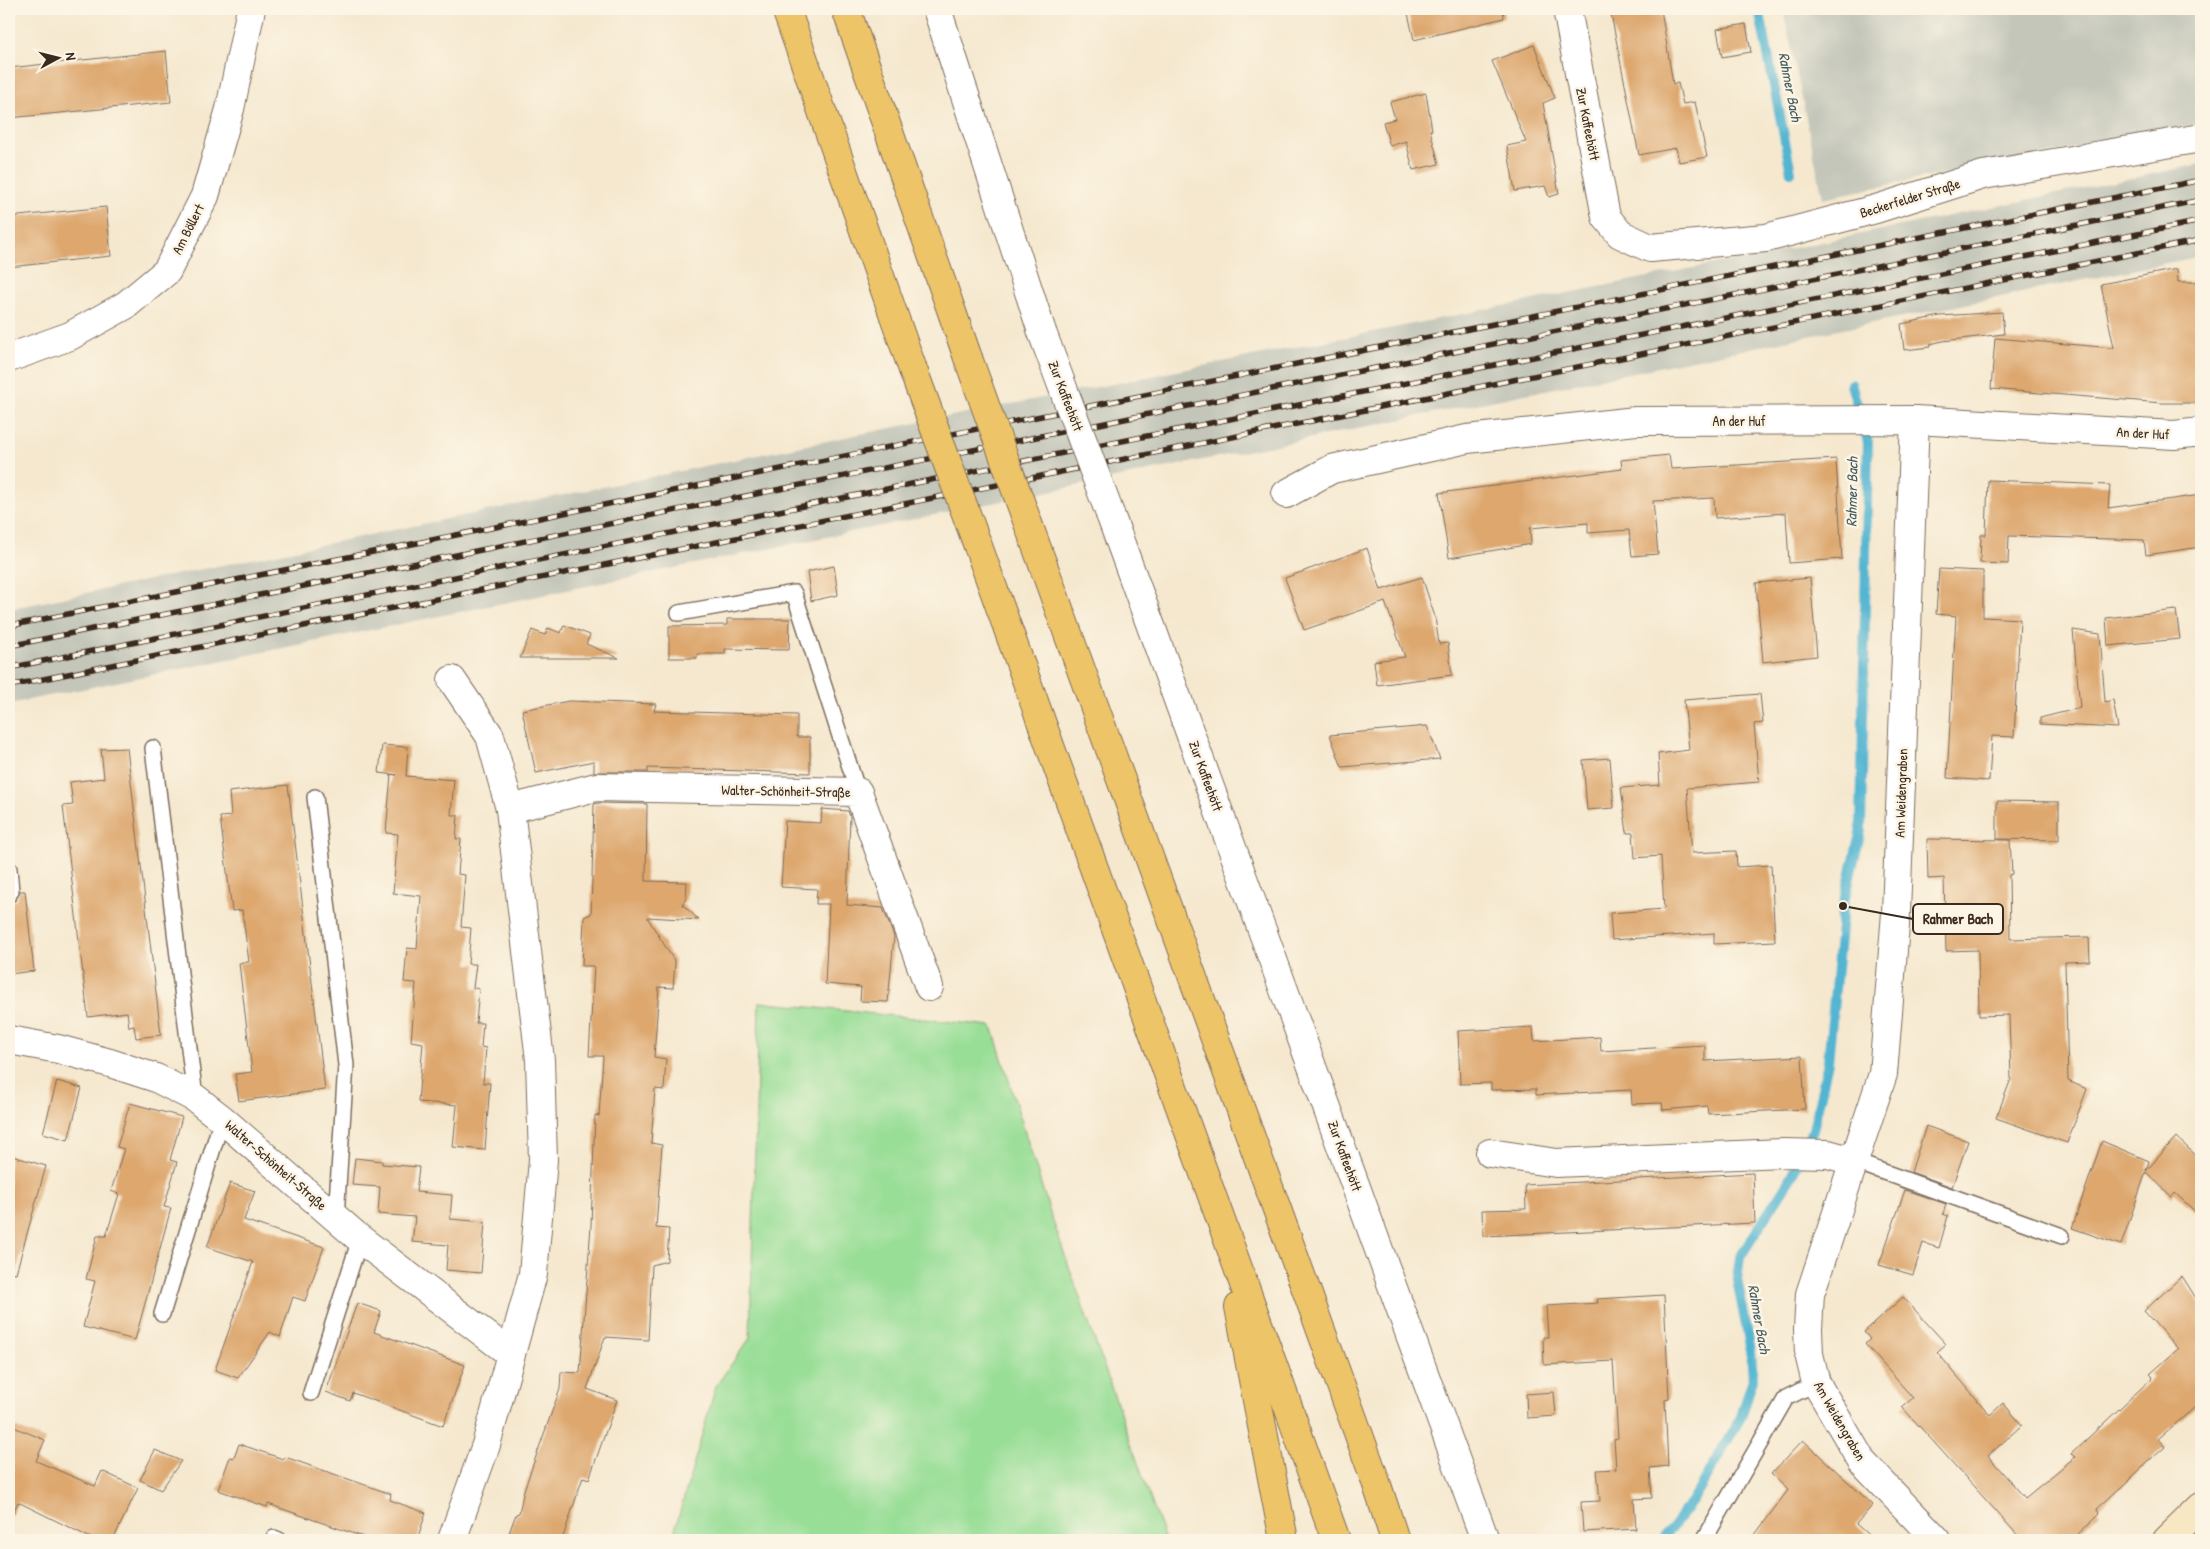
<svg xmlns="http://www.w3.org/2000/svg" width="2210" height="1549" font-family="'Patrick Hand',sans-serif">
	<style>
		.industrial { fill: #c3c6b9 }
		.green { fill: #99de97; stroke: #6a845a }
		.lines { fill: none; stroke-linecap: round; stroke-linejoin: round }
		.stream { stroke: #53b5d1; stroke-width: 10 }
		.building { fill: #dda76e }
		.lane-casing { stroke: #7c6c5c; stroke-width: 18 }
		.street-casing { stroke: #7c6c5c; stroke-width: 30 }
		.secondary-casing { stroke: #7c6c5c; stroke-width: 30 }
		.highway-casing { stroke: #7c6c5c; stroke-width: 30 }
		.lane { stroke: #fff; stroke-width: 15 }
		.street { stroke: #fff; stroke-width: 28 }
		.secondary { stroke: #f8e7c3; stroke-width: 28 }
		.highway { stroke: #eec469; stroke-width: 28 }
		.rail-casing { stroke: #3b2a1e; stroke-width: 5.5 }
		.rail { stroke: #fcf5e5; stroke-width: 4; stroke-dasharray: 11; stroke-linecap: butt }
		.street-bridge-casing { stroke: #7c6c5c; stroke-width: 30; stroke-linecap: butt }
		.highway-bridge-casing { stroke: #7c6c5c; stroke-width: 30; stroke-linecap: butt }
		.street-bridge { stroke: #fff; stroke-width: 28 }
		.highway-bridge { stroke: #eec469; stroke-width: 28 }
		.labels { text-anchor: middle; stroke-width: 5; stroke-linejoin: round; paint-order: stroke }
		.street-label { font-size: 14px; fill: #3b2a1e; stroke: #fcf5e5 }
		.water-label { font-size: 15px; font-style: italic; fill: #435b5d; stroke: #fcf5e5 }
		.leader { fill: none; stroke: #3b2a1e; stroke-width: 2 }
		.callout-dot { fill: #3b2a1e; stroke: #fcf5e5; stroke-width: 2 }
		.callout { fill: #fcf5e5; stroke: #3b2a1e; stroke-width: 2 }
		.callout-label { font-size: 15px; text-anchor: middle; font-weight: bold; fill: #3b2a1e }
	</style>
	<rect width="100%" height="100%" fill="#fcf5e5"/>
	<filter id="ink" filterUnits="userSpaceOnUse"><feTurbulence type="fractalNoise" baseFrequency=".02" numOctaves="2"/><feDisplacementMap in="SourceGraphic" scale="10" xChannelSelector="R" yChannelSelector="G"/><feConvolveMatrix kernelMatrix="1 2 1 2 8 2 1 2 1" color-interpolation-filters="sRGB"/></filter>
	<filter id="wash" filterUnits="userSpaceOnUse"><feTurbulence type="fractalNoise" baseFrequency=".0096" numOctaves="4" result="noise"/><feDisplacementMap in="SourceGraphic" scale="20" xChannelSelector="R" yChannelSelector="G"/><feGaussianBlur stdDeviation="1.12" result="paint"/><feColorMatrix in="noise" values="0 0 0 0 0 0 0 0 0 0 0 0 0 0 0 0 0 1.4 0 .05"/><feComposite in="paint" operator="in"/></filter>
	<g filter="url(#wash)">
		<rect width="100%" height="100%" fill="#f5e8cf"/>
		<!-- industrial -->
		<g class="industrial">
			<path d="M 1783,9 L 2201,9 L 2201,123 L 1823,198 Z"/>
			<path d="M 2201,164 L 2201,256 L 9,704 L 9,609 L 851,436 L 1784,250 Z"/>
		</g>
		<!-- green -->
		<path class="green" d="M 759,1002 L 992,1026 L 1050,1213 L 1165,1540 L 672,1540 L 716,1386 L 750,1338 Z"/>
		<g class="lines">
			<!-- stream -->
			<g class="stream">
				<path d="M 1759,9 L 1791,172"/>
				<path d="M 1662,1540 L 1693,1500 L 1741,1417 L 1753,1379 L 1751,1351 L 1737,1280 L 1740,1257 L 1792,1176 L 1813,1130 L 1828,1062 L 1843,906 L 1861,830 L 1868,442 L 1851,384"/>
			</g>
		</g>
		<g id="blocks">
			<!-- building -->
			<g class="building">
				<path d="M 1407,9 L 1503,9 L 1504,18 L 1414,40 Z"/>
				<path d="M 1610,9 L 1661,9 L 1673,84 L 1678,83 L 1683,104 L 1695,102 L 1707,157 L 1679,162 L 1676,148 L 1639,155 Z"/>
				<path d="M 1746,24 L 1751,52 L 1722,57 L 1717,29 Z"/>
				<path d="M 1534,45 L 1555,98 L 1543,103 L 1559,194 L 1549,197 L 1545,186 L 1515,191 L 1507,146 L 1526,142 L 1492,61 Z"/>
				<path d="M 166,51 L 171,102 L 9,118 L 9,68 Z"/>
				<path d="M 1426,93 L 1432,130 L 1430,130 L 1439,164 L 1413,170 L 1406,141 L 1390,146 L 1383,122 L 1395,119 L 1390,102 Z"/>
				<path d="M 106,207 L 111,256 L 9,267 L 9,217 Z"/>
				<path d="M 2177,269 L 2178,282 L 2201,282 L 2201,403 L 2162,403 L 1991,389 L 1995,338 L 2114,348 L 2101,284 Z"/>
				<path d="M 2002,312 L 2004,334 L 1943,341 L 1930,344 L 1931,347 L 1904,350 L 1901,324 L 1940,316 Z"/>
				<path d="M 1669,455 L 1671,469 L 1836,459 L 1842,559 L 1789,563 L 1786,513 L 1715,518 L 1714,498 L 1653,501 L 1658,554 L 1632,556 L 1629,530 L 1588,533 L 1588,523 L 1530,528 L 1531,544 L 1449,558 L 1439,493 L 1622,469 L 1621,460 Z"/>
				<path d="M 1988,480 L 2110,485 L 2108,508 L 2201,495 L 2201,547 L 2146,555 L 2144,540 L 2009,536 L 2008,564 L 1980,563 L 1981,535 L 1986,535 Z"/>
				<path d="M 1367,548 L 1381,590 L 1422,577 L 1435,617 L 1439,644 L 1448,643 L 1452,675 L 1377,685 L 1374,661 L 1405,657 L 1385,602 L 1304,630 L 1285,578 Z"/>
				<path d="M 834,566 L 838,595 L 811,601 L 807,572 Z"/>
				<path d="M 1939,569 L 1983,571 L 1983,617 L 2020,619 L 2014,737 L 1992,736 L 1989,781 L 1947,778 L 1956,616 L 1936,614 Z"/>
				<path d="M 1810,578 L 1817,656 L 1763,662 L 1756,583 Z"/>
				<path d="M 2176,610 L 2180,639 L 2108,646 L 2106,618 Z"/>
				<path d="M 727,619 L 790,619 L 789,650 L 725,649 L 725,654 L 697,654 L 697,658 L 669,658 L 669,626 L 727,625 Z"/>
				<path d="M 564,625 L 590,635 L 586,644 L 619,658 L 520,658 L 532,630 L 545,635 L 548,628 L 561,633 Z"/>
				<path d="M 2073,630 L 2100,634 L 2105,702 L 2113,700 L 2118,728 L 2040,724 L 2040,718 L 2080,708 Z"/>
				<path d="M 1760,694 L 1763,723 L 1754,724 L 1759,782 L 1687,788 L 1692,853 L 1736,851 L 1737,867 L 1771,865 L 1775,941 L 1714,944 L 1714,933 L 1612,940 L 1610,913 L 1664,909 L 1661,856 L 1635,858 L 1633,833 L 1627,833 L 1621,788 L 1660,785 L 1658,754 L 1689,750 L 1684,700 Z"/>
				<path d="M 569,701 L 656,704 L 654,711 L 797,715 L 797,737 L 810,737 L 810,773 L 648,768 L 648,772 L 594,772 L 594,761 L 536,773 L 522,710 Z"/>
				<path d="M 1427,726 L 1440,759 L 1342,767 L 1330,735 Z"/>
				<path d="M 382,745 L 408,747 L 406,776 L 454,780 L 451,815 L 458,815 L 456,839 L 461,839 L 458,874 L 465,875 L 461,927 L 471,928 L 468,964 L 476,964 L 473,988 L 479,989 L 476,1023 L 483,1023 L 481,1047 L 486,1048 L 483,1083 L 490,1083 L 485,1150 L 453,1147 L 457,1105 L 418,1102 L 423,1043 L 411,1041 L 416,983 L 404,982 L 407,948 L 417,949 L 421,896 L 393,893 L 398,834 L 386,833 L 391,774 L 397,775 L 379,773 Z"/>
				<path d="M 127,748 L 161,1035 L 136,1038 L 134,1026 L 129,1027 L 127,1012 L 88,1017 L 63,806 L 73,805 L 70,782 L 104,778 L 101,749 Z"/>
				<path d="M 1610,758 L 1614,808 L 1587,810 L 1583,760 Z"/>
				<path d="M 288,785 L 325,1090 L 239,1101 L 235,1074 L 252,1072 L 239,963 L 249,962 L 242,910 L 232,911 L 220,817 L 231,816 L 229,792 Z"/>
				<path d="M 1997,801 L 2059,802 L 2059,840 L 1997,839 Z"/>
				<path d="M 598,803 L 647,804 L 646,881 L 687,882 L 686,899 L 682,904 L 699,920 L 647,917 L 675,962 L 673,988 L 659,987 L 654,1057 L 666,1059 L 664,1090 L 655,1089 L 651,1143 L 662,1145 L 656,1228 L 669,1229 L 667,1261 L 652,1265 L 648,1340 L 605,1337 L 587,1389 L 617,1400 L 589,1479 L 583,1477 L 562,1540 L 530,1540 L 509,1533 L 516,1514 L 519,1513 L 524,1490 L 560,1389 L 561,1372 L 580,1373 L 591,1226 L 595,1115 L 599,1116 L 603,1056 L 589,1056 L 594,966 L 582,966 L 584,917 L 591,914 L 594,804 Z"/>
				<path d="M 822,809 L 848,811 L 850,816 L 847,905 L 883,908 L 894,937 L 888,1002 L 860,1001 L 861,987 L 825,984 L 829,904 L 816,904 L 817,889 L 781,887 L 785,821 L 821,823 Z"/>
				<path d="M 1927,839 L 2010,840 L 2012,874 L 2009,875 L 2010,939 L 2089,937 L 2090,961 L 2065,962 L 2068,1081 L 2087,1089 L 2067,1143 L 1996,1118 L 2011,1079 L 2009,1015 L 1979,1016 L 1978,950 L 1946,951 L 1944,878 L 1928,879 Z"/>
				<path d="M 20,891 L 25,891 L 34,971 L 9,974 L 9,903 L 16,900 Z"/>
				<path d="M 1533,1027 L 1534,1041 L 1600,1037 L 1601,1051 L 1705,1045 L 1705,1061 L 1802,1056 L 1805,1109 L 1708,1114 L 1707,1106 L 1663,1110 L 1662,1103 L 1632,1104 L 1631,1090 L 1536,1095 L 1536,1089 L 1491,1090 L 1491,1083 L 1460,1084 L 1458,1031 Z"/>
				<path d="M 57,1081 L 82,1088 L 68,1140 L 43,1133 Z"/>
				<path d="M 130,1103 L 182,1117 L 170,1160 L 177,1162 L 164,1207 L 171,1208 L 135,1340 L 83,1327 L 95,1281 L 86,1279 L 97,1236 L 106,1236 L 119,1194 L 111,1191 L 124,1149 L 117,1147 Z"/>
				<path d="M 1926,1126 L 1968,1141 L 1952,1187 L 1911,1172 Z"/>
				<path d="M 2176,1137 L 2201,1160 L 2201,1217 L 2175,1193 L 2172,1197 L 2146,1172 L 2121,1245 L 2072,1228 L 2102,1141 L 2149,1161 L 2146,1171 Z"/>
				<path d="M 9,1155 L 46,1166 L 16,1273 L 9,1272 Z"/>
				<path d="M 355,1158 L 382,1161 L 382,1164 L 419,1167 L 416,1192 L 452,1195 L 450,1219 L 485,1222 L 481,1273 L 446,1270 L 448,1245 L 412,1242 L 415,1217 L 378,1214 L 380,1187 L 352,1185 Z"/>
				<path d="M 1753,1173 L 1755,1223 L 1483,1236 L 1482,1210 L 1526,1209 L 1525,1185 Z"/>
				<path d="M 230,1183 L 255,1191 L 244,1220 L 324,1247 L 305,1301 L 293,1297 L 280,1337 L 270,1332 L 238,1378 L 215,1370 L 253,1262 L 207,1247 Z"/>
				<path d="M 1905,1190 L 1946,1204 L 1943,1214 L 1948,1216 L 1939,1248 L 1923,1243 L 1913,1275 L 1879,1265 Z"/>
				<path d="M 2182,1276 L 2201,1306 L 2201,1402 L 2158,1439 L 2165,1447 L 2097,1509 L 2100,1513 L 2072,1540 L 2022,1540 L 1902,1407 L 1913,1398 L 1865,1344 L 1870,1339 L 1864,1332 L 1903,1297 L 1946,1344 L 1937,1352 L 1990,1415 L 2003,1403 L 2022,1425 L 1988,1456 L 2025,1498 L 2075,1457 L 2071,1454 L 2153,1377 L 2150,1374 L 2178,1349 L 2144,1311 Z"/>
				<path d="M 1664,1295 L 1669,1399 L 1665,1400 L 1668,1466 L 1650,1468 L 1652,1498 L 1634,1499 L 1636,1529 L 1583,1532 L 1581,1502 L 1600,1501 L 1597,1470 L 1616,1469 L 1614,1439 L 1618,1438 L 1613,1361 L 1544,1365 L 1543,1337 L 1548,1337 L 1546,1306 L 1598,1303 L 1597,1299 Z"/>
				<path d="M 357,1303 L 381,1311 L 374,1332 L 465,1365 L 443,1426 L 353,1393 L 350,1401 L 326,1392 Z"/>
				<path d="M 1554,1392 L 1556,1416 L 1527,1418 L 1526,1394 Z"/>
				<path d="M 9,1425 L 45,1440 L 36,1461 L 95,1486 L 102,1471 L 138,1488 L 113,1540 L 95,1540 L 18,1502 L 9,1522 Z"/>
				<path d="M 1803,1440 L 1873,1505 L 1856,1524 L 1874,1540 L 1751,1540 L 1788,1490 L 1771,1474 Z"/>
				<path d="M 239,1444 L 283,1459 L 285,1457 L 391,1494 L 390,1500 L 426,1513 L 417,1540 L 372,1540 L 268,1504 L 267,1507 L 218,1490 L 230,1457 L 234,1458 Z"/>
				<path d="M 155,1450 L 181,1461 L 161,1490 L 140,1480 Z"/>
			</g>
		</g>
	</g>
	<g filter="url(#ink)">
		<use href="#blocks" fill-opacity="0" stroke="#7c6c5c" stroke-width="1"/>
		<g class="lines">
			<defs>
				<g id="lane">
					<path d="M 679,613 L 794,593 L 858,792"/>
					<path d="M 153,748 L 195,1098"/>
					<path d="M 315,797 L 346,1065 L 336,1217"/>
					<path d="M 9,869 L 11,891 L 9,894"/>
					<path d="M 1853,1161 L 2062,1236"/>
					<path d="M 162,1314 L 222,1119"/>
					<path d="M 311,1393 L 360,1239"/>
					<path d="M 274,1538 L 279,1540"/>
					<path d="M 1704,1540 L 1786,1398 L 1816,1383"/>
				</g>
				<g id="street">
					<path d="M 937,9 L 1042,332"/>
					<path d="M 1567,9 L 1606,217 L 1620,234 L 1650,248 L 1766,238 L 1876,209 L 1983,175 L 2201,138"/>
					<path d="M 9,358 L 70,336 L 126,305 L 167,271 L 205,196 L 230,109 L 251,9"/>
					<path d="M 1915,420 L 1896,913 L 1883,1074 L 1810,1294 L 1808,1329 L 1809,1354 L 1816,1383 L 1863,1463 L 1937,1540"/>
					<path d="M 1286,494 L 1332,469 L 1467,439 L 1636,421 L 1915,420 L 2174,435 L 2201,432"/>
					<path d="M 1110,514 L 1485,1540"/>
					<path d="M 510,809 L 596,787 L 858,792 L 929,987"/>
					<path d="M 9,1040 L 58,1049 L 110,1063 L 156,1078 L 195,1098 L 222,1119 L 360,1239 L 511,1354"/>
					<path d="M 1490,1153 L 1556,1163 L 1782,1153 L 1828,1154 L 1853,1161"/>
					<path d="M 452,1540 L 486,1445 L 533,1274 L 543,1160 L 540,1060 L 510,809 L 490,736 L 452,680"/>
				</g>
				<path id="secondary" d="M 2167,1540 L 2201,1507"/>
				<g id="highway">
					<path d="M 786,9 L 912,367"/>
					<path d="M 846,9 L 968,358"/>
					<path d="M 1030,529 L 1376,1482 L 1395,1540"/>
					<path d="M 978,546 L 1336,1540"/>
					<path d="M 1239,1307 L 1284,1540"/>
				</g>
			</defs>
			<!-- lane casing -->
			<use href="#lane" class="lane-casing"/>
			<!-- street casing -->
			<use href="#street" class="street-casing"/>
			<!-- secondary casing -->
			<use href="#secondary" class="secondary-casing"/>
			<!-- highway casing -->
			<use href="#highway" class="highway-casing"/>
			<!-- lane -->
			<use href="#lane" class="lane"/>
			<!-- street -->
			<use href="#street" class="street"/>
			<!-- secondary -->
			<use href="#secondary" class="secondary"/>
			<!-- highway -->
			<use href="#highway" class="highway"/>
			<defs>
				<g id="rail">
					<path d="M 9,626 L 2201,180"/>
					<path d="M 9,646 L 2201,200"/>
					<path d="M 9,668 L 2201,221"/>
					<path d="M 9,686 L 2201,240"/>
				</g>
			</defs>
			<!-- rail casing -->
			<use href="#rail" class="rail-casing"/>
			<!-- rail -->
			<use href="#rail" class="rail"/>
			<defs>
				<path id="street-bridge" d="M 1042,332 L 1110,514"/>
				<g id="highway-bridge">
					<path d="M 968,358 L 1030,529"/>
					<path d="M 912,367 L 978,546"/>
				</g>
			</defs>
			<!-- street-bridge casing -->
			<use href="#street-bridge" class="street-bridge-casing"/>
			<!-- highway-bridge casing -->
			<use href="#highway-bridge" class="highway-bridge-casing"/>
			<!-- street-bridge -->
			<use href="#street-bridge" class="street-bridge"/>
			<!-- highway-bridge -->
			<use href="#highway-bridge" class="highway-bridge"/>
		</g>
	</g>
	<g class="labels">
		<!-- street labels -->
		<g class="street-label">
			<text transform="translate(1588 124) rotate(79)" y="5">Zur Kaffeehött</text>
			<text transform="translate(1910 198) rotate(-17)" y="5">Beckerfelder Straße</text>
			<text transform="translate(188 229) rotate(-63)" y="5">Am Böllert</text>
			<text transform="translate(1066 396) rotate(69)" y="5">Zur Kaffeehött</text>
			<text x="1739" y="426">An der Huf</text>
			<text transform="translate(2143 433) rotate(3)" y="5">An der Huf</text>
			<text transform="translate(1206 776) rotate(70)" y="5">Zur Kaffeehött</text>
			<text transform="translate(786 791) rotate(1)" y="5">Walter-Schönheit-Straße</text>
			<text transform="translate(1901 793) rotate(-88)" y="5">Am Weidengraben</text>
			<text transform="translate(1345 1156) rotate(70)" y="5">Zur Kaffeehött</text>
			<text transform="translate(276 1165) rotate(41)" y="5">Walter-Schönheit-Straße</text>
			<text transform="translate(1840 1421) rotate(60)" y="5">Am Weidengraben</text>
		</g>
		<!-- water labels -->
		<g class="water-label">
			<text transform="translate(1790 87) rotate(79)" y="5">Rahmer Bach</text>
			<text transform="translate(1852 492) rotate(-89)" y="5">Rahmer Bach</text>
			<text transform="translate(1759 1319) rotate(80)" y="5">Rahmer Bach</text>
		</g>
	</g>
	<!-- callouts -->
	<path class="leader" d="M1843 906L1913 919"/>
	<circle class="callout-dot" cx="1843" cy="906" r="5"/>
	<rect class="callout" x="1913" y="904" width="90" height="30" rx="5"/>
	<g class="callout-label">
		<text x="1958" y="924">Rahmer Bach</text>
	</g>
	<!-- margin -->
	<rect width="2210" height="1549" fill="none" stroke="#fcf5e5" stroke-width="30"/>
	<!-- north arrow -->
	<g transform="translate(58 58) rotate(83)" stroke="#fcf5e5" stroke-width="4" paint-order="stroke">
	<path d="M0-4L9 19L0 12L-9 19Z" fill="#3b2a1e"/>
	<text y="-8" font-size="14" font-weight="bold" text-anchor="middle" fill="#3b2a1e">N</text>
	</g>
</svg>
